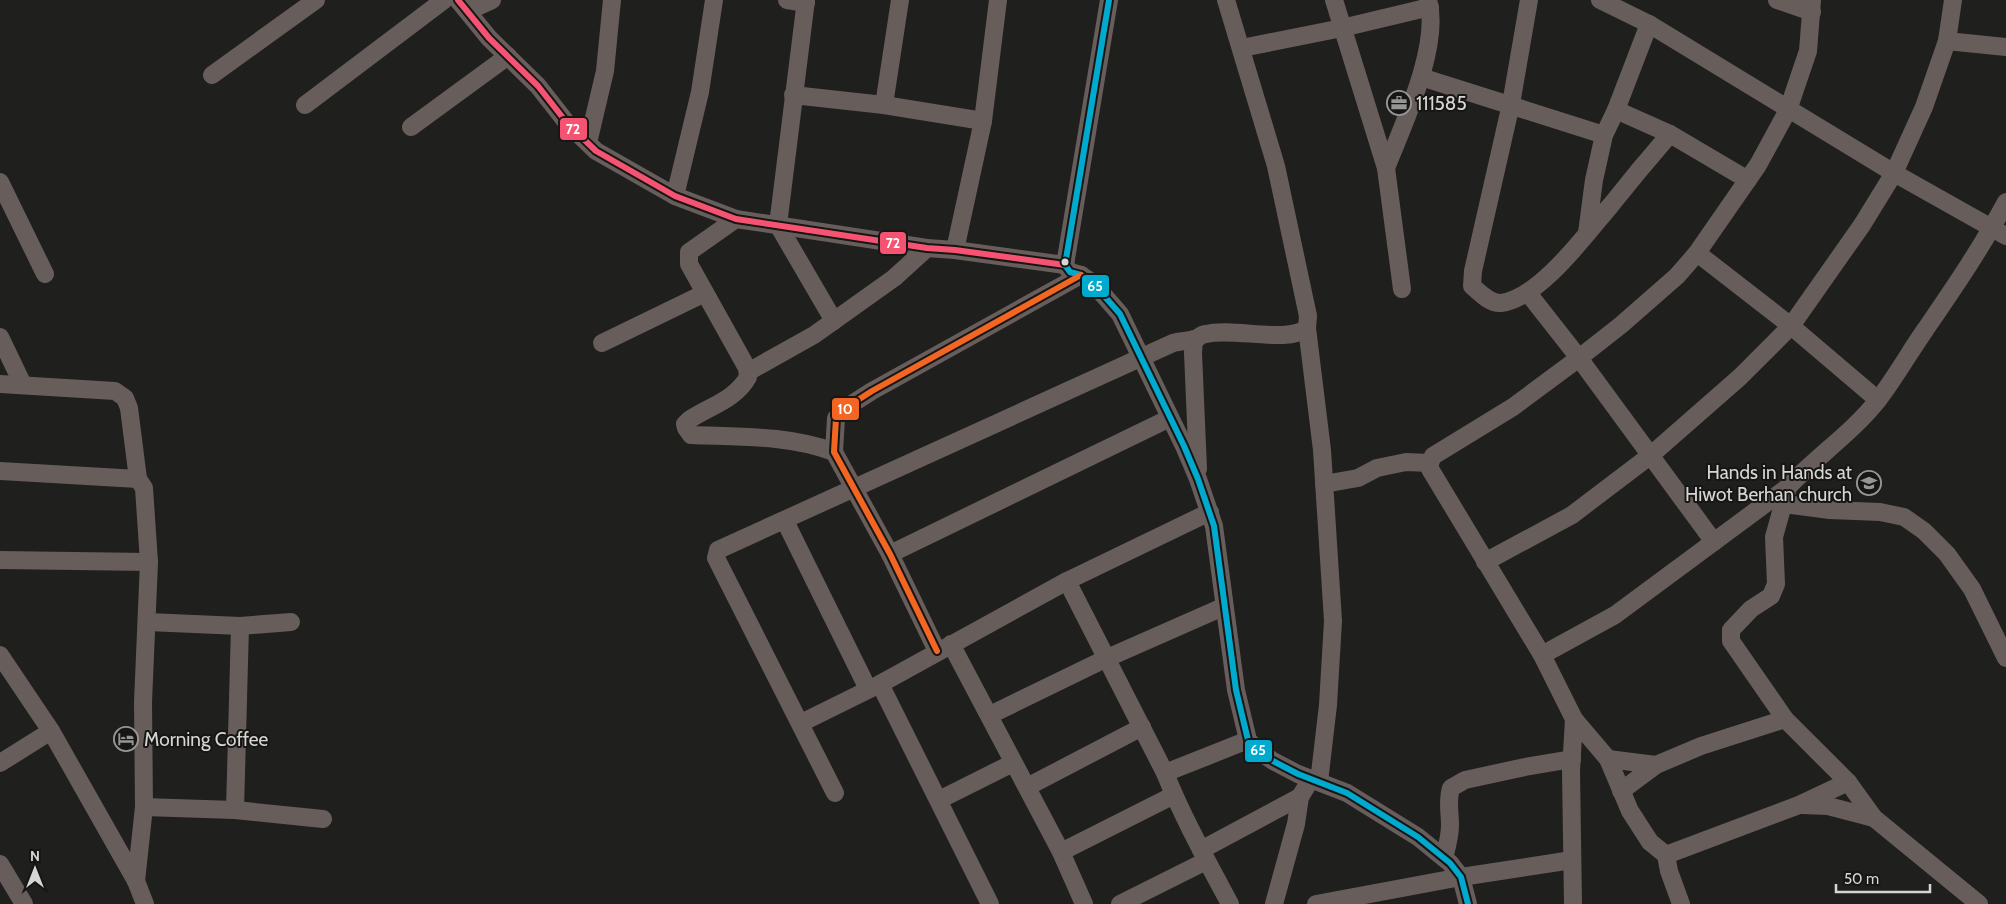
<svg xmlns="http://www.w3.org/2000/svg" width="2006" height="904" font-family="Cabin,sans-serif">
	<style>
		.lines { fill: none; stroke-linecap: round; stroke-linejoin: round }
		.minor { stroke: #675d5b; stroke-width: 18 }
		.bus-1-casing { stroke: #171614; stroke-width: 10 }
		.bus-2-casing { stroke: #171614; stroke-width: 10 }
		.bus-3-casing { stroke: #171614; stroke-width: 10 }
		.bus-1 { stroke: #f65372; stroke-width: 6 }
		.bus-2 { stroke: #00a9ce; stroke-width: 6 }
		.bus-3 { stroke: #f26522; stroke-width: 6 }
		.bus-dot { fill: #d6d6d4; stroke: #171614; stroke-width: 2 }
		.labels { text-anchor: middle; stroke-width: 4; stroke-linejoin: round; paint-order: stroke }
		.poi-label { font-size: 19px; fill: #d6d6d4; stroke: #171614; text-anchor: start }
		.line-badge { stroke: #171614; stroke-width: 2 }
		.badge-label { font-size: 14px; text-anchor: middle; font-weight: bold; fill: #fff }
	</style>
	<rect width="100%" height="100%" fill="#1f1f1e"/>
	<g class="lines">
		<!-- minor -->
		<g class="minor">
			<path d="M 458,0 L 489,38 L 538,86 L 567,123 L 596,151 L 675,196 L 736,219 L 927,248 L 955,250 L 1065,265"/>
			<path d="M 787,0 L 806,3"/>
			<path d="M 806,0 L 778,225 L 834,321"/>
			<path d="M 1109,0 L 1065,265 L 1070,272 L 1081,275 L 1093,283 L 1120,314 L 1184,446 L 1198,479 L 1214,526 L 1236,690 L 1248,740 L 1256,749 L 1273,761 L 1298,774 L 1347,793 L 1418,837 L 1450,863 L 1461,877 L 1468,904"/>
			<path d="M 1226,0 L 1276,166 L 1308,316 L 1307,328 L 1322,450 L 1333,621 L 1328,705 L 1319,782"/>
			<path d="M 1334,0 L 1386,168 L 1402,289"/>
			<path d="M 1529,0 L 1511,104 L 1473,271 L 1472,286 C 1480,293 1490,304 1501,303 C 1540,298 1586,234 1611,205 C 1630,181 1650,157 1670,134"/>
			<path d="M 1600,0 L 1649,24 L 1894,173 L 2006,236"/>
			<path d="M 1777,0 L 1812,12"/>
			<path d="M 468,11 L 492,0"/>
			<path d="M 1947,41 L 2006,47"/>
			<path d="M 1242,48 L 1342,28 L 1430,7"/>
			<path d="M 212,75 L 316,0"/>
			<path d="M 1421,77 L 1604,135"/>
			<path d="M 793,95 L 884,105 L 983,121"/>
			<path d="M 305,105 L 444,0"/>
			<path d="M 884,105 L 900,0"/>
			<path d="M 1616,110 L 1670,134 L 1748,180"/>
			<path d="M 411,127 L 508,56"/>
			<path d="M 588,143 L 605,71 L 612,0"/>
			<path d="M 1386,168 C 1403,125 1441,45 1428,0"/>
			<path d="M 0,182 L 45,274"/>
			<path d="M 675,196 L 700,92 L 714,0"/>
			<path d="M 736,219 L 689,252 L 689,264 L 747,368 L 748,377 C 735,400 710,406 689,420 L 685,424 L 686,428 L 691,435 C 739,437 789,435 834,452"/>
			<path d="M 1587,233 L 1594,180 L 1604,135 L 1616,110 L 1649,24"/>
			<path d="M 955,250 L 983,121 L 998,0"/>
			<path d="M 1697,253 L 1791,326 L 1878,400"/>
			<path d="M 1528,293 L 1579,358 L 1714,542"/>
			<path d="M 0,337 L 23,385"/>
			<path d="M 1194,339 L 1193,353 L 1198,469"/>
			<path d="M 602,343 L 705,293"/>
			<path d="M 748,372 L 814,335 L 894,278 L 927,248"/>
			<path d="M 0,384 L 115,391 L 125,398 L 129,408 L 138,479 L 144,488 L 149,562 L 143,702 L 144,807 L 136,881"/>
			<path d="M 0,471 L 138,479"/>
			<path d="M 1324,484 L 1358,478 L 1377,468 L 1406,462 L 1430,463"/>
			<path d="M 1788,487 L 1774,537 L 1776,584 L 1771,596 L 1751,609 L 1731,630 L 1731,641 L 1785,719 L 1848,782 L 1874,818 L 1979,904"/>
			<path d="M 1784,504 L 1830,510 L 1880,512 L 1904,517 L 1924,531 L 1947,554 L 1972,589 L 2006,658"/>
			<path d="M 785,521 L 868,689"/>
			<path d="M 890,554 L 1170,418"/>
			<path d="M 0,560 L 149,562"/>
			<path d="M 1485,562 L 1572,515 L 1651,455 L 1740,377 L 1791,326 L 1862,225 L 1894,173 L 1924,107 L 1947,41 L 1953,0"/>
			<path d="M 1067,581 L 1165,773 C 1183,818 1207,861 1230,904"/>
			<path d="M 148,622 L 240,626 L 291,622"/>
			<path d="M 951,644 L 1061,852 L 1084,904"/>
			<path d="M 937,651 L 890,554 L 834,452 L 836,418 L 847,407 L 872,391 L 1081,275"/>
			<path d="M 0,655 L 51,731 L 136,881 L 145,904"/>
			<path d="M 1542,655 L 1615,615 L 1788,487 C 1817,456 1852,433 1878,400 C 1895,378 1909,353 1925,330 C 1953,289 1982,247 2006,202"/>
			<path d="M 880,684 L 990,904"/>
			<path d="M 990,715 L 1105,659 L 1223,607"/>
			<path d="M 801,723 L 880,684 L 1067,581 L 1210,512"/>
			<path d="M 1608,759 L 1656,765"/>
			<path d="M 0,763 L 51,731"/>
			<path d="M 1165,773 L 1248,740"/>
			<path d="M 1027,787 L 1142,727"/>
			<path d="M 1621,791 L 1656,765 L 1701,746 L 1785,719"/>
			<path d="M 835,793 L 716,558 L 718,550 L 1173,343 C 1180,341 1189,341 1196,339 C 1199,337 1202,334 1206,334 C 1233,327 1288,344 1307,328"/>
			<path d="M 939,800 L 1013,763"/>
			<path d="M 1802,805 L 1828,806 L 1874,818"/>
			<path d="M 144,807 L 235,810 L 323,819"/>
			<path d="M 235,810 L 240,626"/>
			<path d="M 1201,850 L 1300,797"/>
			<path d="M 1061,852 L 1174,795"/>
			<path d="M 1666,855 L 1799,805 L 1848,782"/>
			<path d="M 1444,858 C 1447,847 1450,837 1450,825 C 1450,812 1447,801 1451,788 L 1465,780 L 1525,767 L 1572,759"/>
			<path d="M 0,864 L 24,904"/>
			<path d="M 1120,904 L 1206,861"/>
			<path d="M 1274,904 L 1296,824 L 1300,797 L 1311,779"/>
			<path d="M 1316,904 L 1461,877 L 1572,860"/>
			<path d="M 1573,904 L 1571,771 L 1574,719"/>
			<path d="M 1681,904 L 1669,871 L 1666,855 L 1650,842 L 1630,811 L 1608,759 L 1574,719 L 1542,655 L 1430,469 L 1430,463 L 1433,456 L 1513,407 L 1579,358 L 1621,325 L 1677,276 L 1697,253 L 1758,165 L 1788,110 L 1808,51 L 1812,0"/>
		</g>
		<defs>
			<path id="bus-1" d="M 458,0 L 489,38 L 538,86 L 567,123 L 596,151 L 675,196 L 736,219 L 927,248 L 955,250 L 1065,265"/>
			<path id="bus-2" d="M 1109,0 L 1065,265 L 1070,272 L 1081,275 L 1093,283 L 1120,314 L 1184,446 L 1198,479 L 1214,526 L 1236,690 L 1248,740 L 1256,749 L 1273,761 L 1298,774 L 1347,793 L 1418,837 L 1450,863 L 1461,877 L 1468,904"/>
			<path id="bus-3" d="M 937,651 L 890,554 L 834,452 L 836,418 L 847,407 L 872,391 L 1081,275"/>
		</defs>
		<!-- bus-1 casing -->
		<use href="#bus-1" class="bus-1-casing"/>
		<!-- bus-2 casing -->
		<use href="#bus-2" class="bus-2-casing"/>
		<!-- bus-3 casing -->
		<use href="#bus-3" class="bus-3-casing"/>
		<!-- bus-1 -->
		<use href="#bus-1" class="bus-1"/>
		<!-- bus-2 -->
		<use href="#bus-2" class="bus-2"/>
		<!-- bus-3 -->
		<use href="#bus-3" class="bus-3"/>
	</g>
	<!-- icons -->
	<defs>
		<symbol id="office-ring" viewBox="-11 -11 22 22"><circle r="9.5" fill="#171614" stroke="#969694" stroke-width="1.5"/><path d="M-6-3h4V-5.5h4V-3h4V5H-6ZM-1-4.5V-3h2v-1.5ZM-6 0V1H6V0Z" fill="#969694"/></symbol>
		<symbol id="school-ring" viewBox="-11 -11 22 22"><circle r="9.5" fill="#171614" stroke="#969694" stroke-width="1.5"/><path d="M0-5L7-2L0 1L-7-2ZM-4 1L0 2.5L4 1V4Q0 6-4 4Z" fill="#969694"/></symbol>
		<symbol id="hotel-ring" viewBox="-11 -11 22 22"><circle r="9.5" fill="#171614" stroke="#969694" stroke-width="1.5"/><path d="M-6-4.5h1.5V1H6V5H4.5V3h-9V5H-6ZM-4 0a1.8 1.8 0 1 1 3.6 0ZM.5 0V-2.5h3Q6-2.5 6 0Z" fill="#969694"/></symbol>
	</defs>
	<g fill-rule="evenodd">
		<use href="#office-ring" x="1385" y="89" width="28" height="28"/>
		<use href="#school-ring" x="1855" y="469" width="28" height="28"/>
		<use href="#hotel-ring" x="112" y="725" width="28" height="28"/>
	</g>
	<!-- markers -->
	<circle class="bus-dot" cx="1065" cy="262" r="4.5"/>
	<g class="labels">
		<!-- poi labels -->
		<g class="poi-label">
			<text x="1416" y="110">111585</text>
			<text x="1852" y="479" text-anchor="end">Hands in Hands at<tspan x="1852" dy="22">Hiwot Berhan church</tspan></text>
			<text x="144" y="746">Morning Coffee</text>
		</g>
	</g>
	<g class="line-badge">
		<rect x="559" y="117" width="29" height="24" rx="5" fill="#f65372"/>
		<rect x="879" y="231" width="28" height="24" rx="5" fill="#f65372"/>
		<rect x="1081" y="274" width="29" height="24" rx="5" fill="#00a9ce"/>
		<rect x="831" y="397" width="29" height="24" rx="5" fill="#f26522"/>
		<rect x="1244" y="739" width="29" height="24" rx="5" fill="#00a9ce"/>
	</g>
	<g class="badge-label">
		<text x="573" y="134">72</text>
		<text x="893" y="248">72</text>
		<text x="1095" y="291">65</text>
		<text x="845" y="414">10</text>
		<text x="1258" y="755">65</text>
	</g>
	<!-- north arrow -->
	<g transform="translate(35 869)" stroke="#171614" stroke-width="4" paint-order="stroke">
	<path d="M0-4L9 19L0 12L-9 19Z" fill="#d6d6d4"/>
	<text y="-8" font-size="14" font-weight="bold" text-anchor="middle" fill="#d6d6d4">N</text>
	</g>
	<!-- scale -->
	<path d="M1836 884v8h94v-8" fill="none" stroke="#d6d6d4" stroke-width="2.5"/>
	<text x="1844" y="884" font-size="15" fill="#d6d6d4" stroke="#171614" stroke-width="4" paint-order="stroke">50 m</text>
</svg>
